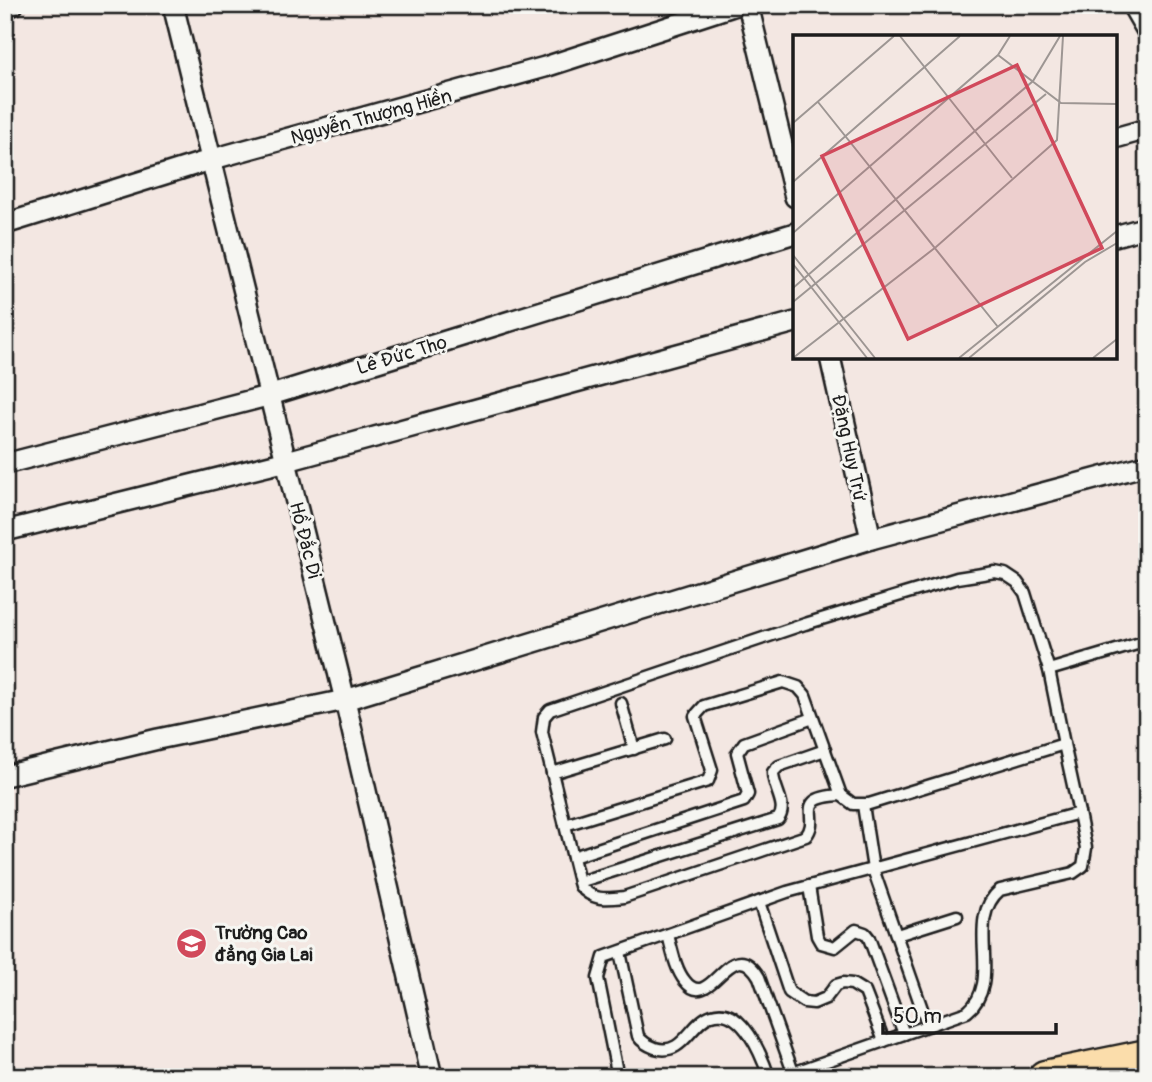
<svg xmlns="http://www.w3.org/2000/svg" width="1152" height="1082" font-family="Pangolin,sans-serif">
	<style>
		.lines { fill: none; stroke-linecap: round; stroke-linejoin: round }
		.lane-casing { stroke: #1c1c1c; stroke-width: 15 }
		.street-casing { stroke: #1c1c1c; stroke-width: 24 }
		.primary-casing { stroke: #1c1c1c; stroke-width: 37 }
		.lane { stroke: #f6f6f2; stroke-width: 10 }
		.street { stroke: #f6f6f2; stroke-width: 19 }
		.primary { stroke: #fbddab; stroke-width: 32 }
		.labels { text-anchor: middle; stroke-width: 6; stroke-linejoin: round; paint-order: stroke }
		.street-label { font-size: 19px; fill: #1c1c1c; stroke: #f6f6f2 }
		.poi-label { font-size: 19px; font-weight: bold; fill: #1c1c1c; stroke: #f6f6f2; text-anchor: start }
		.inset-road { fill: none; stroke: #9d9693; stroke-width: 2 }
		.view { fill: #d1495b; fill-opacity: 0.15; stroke: #d1495b; stroke-width: 3.5 }
		.inset-edge { fill: none; stroke: #1c1c1c; stroke-width: 3.5 }
	</style>
	<rect width="100%" height="100%" fill="#f3e7e2"/>
	<filter id="ink" filterUnits="userSpaceOnUse"><feTurbulence type="fractalNoise" baseFrequency=".0143" numOctaves="2"/><feDisplacementMap in="SourceGraphic" scale="14" xChannelSelector="R" yChannelSelector="G"/><feConvolveMatrix kernelMatrix="1 2 1 2 8 2 1 2 1" color-interpolation-filters="sRGB"/></filter>
	<g filter="url(#ink)">
		<g class="lines">
			<defs>
				<g id="lane">
					<path d="M 995,572 L 1005,574 L 1017,582 L 1025,593 L 1049,670 L 1064,744 L 869,804 L 853,804 L 841,795 C 791,798 822,816 806,836 L 624,897 C 606,899 593,901 580,886 L 542,732 L 544,717 L 550,710 L 805,624 L 957,578 Z"/>
					<path d="M 1049,670 L 1147,641"/>
					<path d="M 621,703 L 634,749"/>
					<path d="M 1064,744 L 1079,813"/>
					<path d="M 552,773 L 665,739"/>
					<path d="M 863,805 L 873,869 L 928,1026"/>
					<path d="M 565,825 L 708,781 L 712,770 L 695,716 L 704,706 L 783,682 L 798,687 L 805,695 L 841,795"/>
					<path d="M 573,857 L 744,801 L 748,794 L 737,753 L 744,743 L 813,718"/>
					<path d="M 579,882 L 778,819 C 789,806 772,787 773,772 L 779,766 L 825,750"/>
					<path d="M 809,886 L 817,936 L 821,943 L 835,947 L 856,930 L 865,933 L 869,938 L 904,1034"/>
					<path d="M 759,902 L 789,992 L 804,1002 L 814,1003 L 826,998 L 836,985 L 843,983 L 852,984 L 865,992 L 884,1041"/>
					<path d="M 668,935 C 672,949 675,969 685,981 C 711,1015 730,929 759,977 L 793,1072"/>
					<path d="M 897,935 L 957,916"/>
					<path d="M 620,952 L 638,1036 C 642,1042 647,1045 655,1048 C 684,1057 690,1022 712,1015 C 742,1005 762,1056 769,1077"/>
					<path d="M 618,1077 L 598,978 L 604,957 L 787,892 L 1079,813 L 1086,848 L 1083,866 L 1073,873 L 1000,890 C 963,921 1005,981 967,1012 L 781,1077"/>
				</g>
				<g id="street">
					<path d="M 173,5 L 345,700 L 432,1077"/>
					<path d="M 748,5 L 795,197"/>
					<path d="M 1132,5 L 1147,31"/>
					<path d="M 5,7 L 13,5"/>
					<path d="M 1115,138 L 1147,129"/>
					<path d="M 5,224 L 213,159 L 545,67 L 736,5"/>
					<path d="M 1115,236 L 1147,227"/>
					<path d="M 830,357 L 871,539"/>
					<path d="M 5,464 L 271,395 L 795,233"/>
					<path d="M 5,531 L 287,461 L 795,322"/>
					<path d="M 5,776 L 158,739 L 345,700 L 871,539 L 1147,465"/>
				</g>
				<path id="primary" d="M 1045,1077 L 1147,1056"/>
			</defs>
			<!-- lane casing -->
			<use href="#lane" class="lane-casing"/>
			<!-- street casing -->
			<use href="#street" class="street-casing"/>
			<!-- primary casing -->
			<use href="#primary" class="primary-casing"/>
			<!-- lane -->
			<use href="#lane" class="lane"/>
			<!-- street -->
			<use href="#street" class="street"/>
			<!-- primary -->
			<use href="#primary" class="primary"/>
		</g>
	</g>
	<!-- icons -->
	<defs>
		<symbol id="university-disc" viewBox="-11 -11 22 22"><circle r="9.5" fill="#d1495b" stroke="#f6f6f2"/><path d="M0-5L7-2L0 1L-7-2ZM-4 1L0 2.5L4 1V4Q0 6-4 4Z" fill="#fff"/></symbol>
	</defs>
	<g fill-rule="evenodd">
		<use href="#university-disc" x="174" y="926" width="35" height="35"/>
	</g>
	<g class="labels">
		<!-- street labels -->
		<g class="street-label">
			<text transform="translate(371 116) rotate(-15)" y="7">Nguyễn Thượng Hiền</text>
			<text transform="translate(402 354) rotate(-17)" y="7">Lê Đức Thọ</text>
			<text transform="translate(850 448) rotate(78)" y="7">Đặng Huy Trứ</text>
			<text transform="translate(306 540) rotate(76)" y="7">Hồ Đắc Di</text>
		</g>
		<!-- poi labels -->
		<g class="poi-label">
			<text x="215" y="939">Trường Cao<tspan x="215" dy="22">đẳng Gia Lai</tspan></text>
		</g>
	</g>
	<!-- overview -->
	<g transform="translate(793 35)">
		<rect width="324" height="324" fill="#f3e7e2"/>
		<path class="inset-road" d="M 107,1 L 219,143M 205,20 L 268,68 L 324,69M 25,67 L 205,292M 0,88 L 101,1M 0,147 L 167,1M 0,198 L 205,20 L 217,1M 0,220 L 82,323M 0,229 L 74,323M 0,253 L 240,46 L 267,1M 0,267 L 253,59M 0,323 L 143,212 L 264,105 L 270,1M 166,323 L 324,196M 176,323 L 292,227 L 324,208M 300,323 L 324,304"/>
		<path class="view" d="M 224,30 L 309,213 L 115,304 L 29,121 Z"/>
		<rect width="324" height="324" class="inset-edge"/>
	</g>
	<!-- margin -->
	<rect width="1152" height="1082" fill="none" stroke="#f6f6f2" stroke-width="28"/>
	<rect x="14" y="14" width="1124" height="1054" fill="none" stroke="#1c1c1c" stroke-width="2.5" filter="url(#ink)"/>
	<!-- scale -->
	<path d="M883 1023v10h173v-10" fill="none" stroke="#1c1c1c" stroke-width="3.5"/>
	<text x="893" y="1023" font-size="21" fill="#1c1c1c" stroke="#f6f6f2" stroke-width="5" paint-order="stroke">50 m</text>
</svg>
